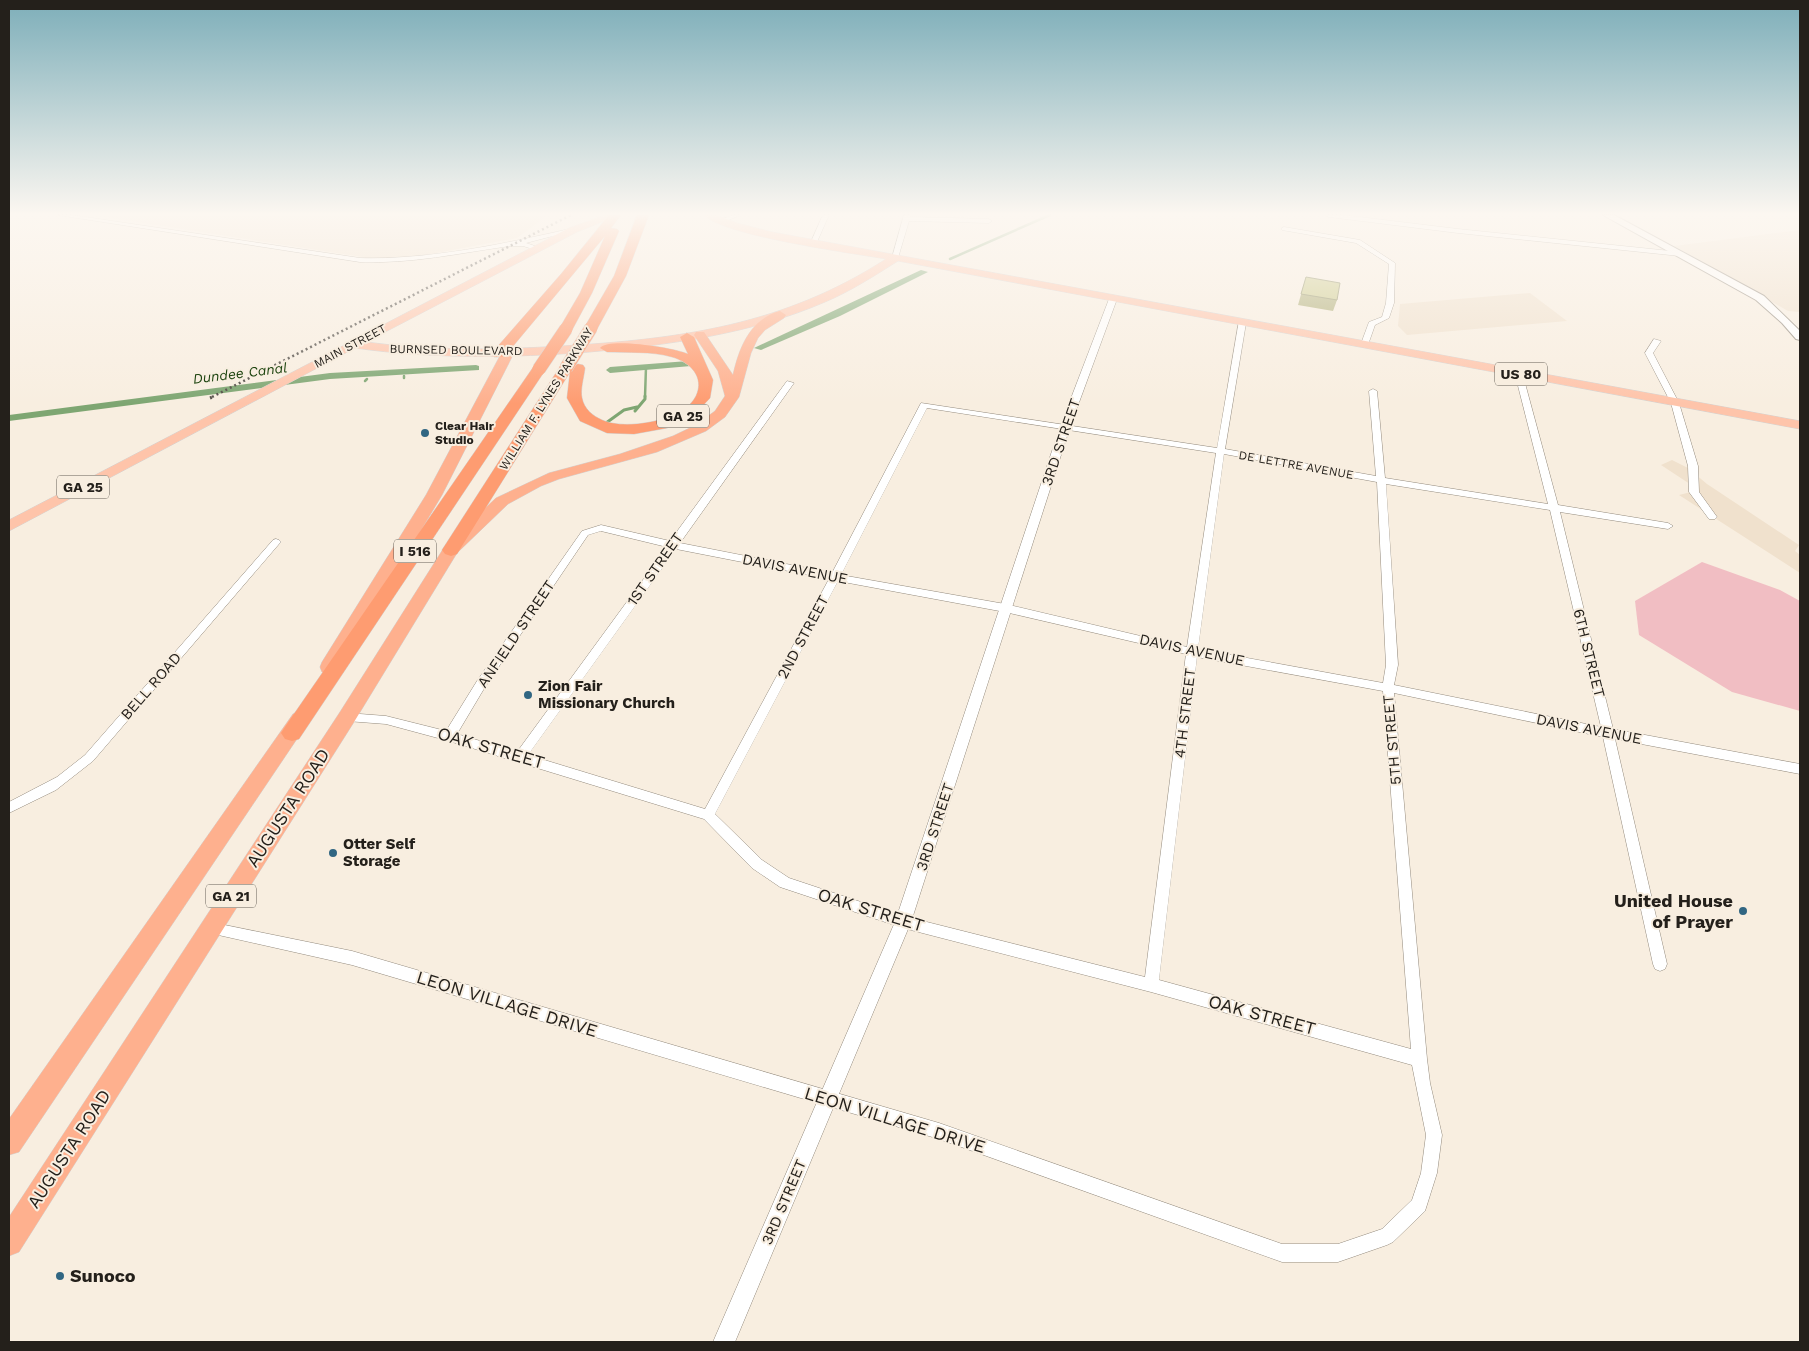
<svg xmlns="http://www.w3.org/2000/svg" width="1809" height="1351" font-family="'Work Sans',sans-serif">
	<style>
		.built { fill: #f0e1cd }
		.green { fill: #f1bec3 }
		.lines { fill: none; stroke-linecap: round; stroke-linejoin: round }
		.stream-far1 { stroke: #7ea672; stroke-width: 2.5 }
		.stream { stroke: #7ea672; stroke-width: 3 }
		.canal { fill: #7ea672; fill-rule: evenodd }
		.minor-casing { stroke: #948b7e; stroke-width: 1 }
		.tertiary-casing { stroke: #948b7e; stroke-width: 1 }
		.secondary-casing { stroke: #948b7e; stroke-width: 2 }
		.primary-casing { stroke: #d3d2d1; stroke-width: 1 }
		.trunk-casing { stroke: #d3d2d1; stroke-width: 1 }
		.motorway-casing { stroke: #d3d2d1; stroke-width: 1 }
		.minor { fill: #fff; fill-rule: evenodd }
		.tertiary { fill: #fff; fill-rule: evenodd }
		.secondary { fill: #fff; fill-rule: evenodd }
		.primary { fill: #fec4aa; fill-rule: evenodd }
		.trunk { fill: #feb08e; fill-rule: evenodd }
		.motorway { fill: #fe9c71; fill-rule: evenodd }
		.rail-far1 { stroke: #534e47; stroke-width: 2.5; stroke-dasharray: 2 3; stroke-linecap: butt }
		.rail { stroke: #534e47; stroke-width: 3; stroke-dasharray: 2 4.5; stroke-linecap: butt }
		.motorway-bridge-casing { stroke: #d3d2d1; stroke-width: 14; stroke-linecap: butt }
		.motorway-bridge { stroke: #fe9c71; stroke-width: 13 }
		.wall { fill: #aead75 }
		.building { fill: #cac988; stroke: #8d8d5f }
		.poi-dot { fill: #316682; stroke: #f8eee0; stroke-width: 2 }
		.labels { text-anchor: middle; stroke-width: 4; stroke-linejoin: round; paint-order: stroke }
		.far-street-label { font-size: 12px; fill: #24201b; stroke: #f8eee0 }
		.far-poi-label { font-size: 12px; font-weight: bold; fill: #24201b; stroke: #f8eee0; text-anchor: start }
		.far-water-label { font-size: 14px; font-style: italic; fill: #1d440f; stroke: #f8eee0 }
		.shield { fill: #f8eee0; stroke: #645e56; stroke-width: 1 }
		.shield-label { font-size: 14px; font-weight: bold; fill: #24201b }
		.street-label { font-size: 15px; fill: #24201b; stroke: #f8eee0 }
		.poi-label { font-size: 15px; font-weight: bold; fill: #24201b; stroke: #f8eee0; text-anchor: start }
		.near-street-label { font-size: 18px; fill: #24201b; stroke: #f8eee0 }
		.near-poi-label { font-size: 18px; font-weight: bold; fill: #24201b; stroke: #f8eee0; text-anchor: end }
	</style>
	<rect width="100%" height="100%" fill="#f8eee0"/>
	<!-- built -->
	<g class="built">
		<path d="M 92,215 L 548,215 L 517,238 L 410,258 L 369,258 Z"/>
		<path d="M 1800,230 L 1800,312 L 1788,311 L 1674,246 Z"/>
		<path d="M 1530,293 L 1567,321 L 1407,335 L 1398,326 L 1400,304 Z"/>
		<path d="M 1672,460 L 1688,468 L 1707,484 L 1799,545 L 1795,551 L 1800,555 L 1800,573 L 1679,495 L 1699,490 L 1661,465 Z"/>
	</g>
	<!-- green -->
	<path class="green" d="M 1702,562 L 1780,590 L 1800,601 L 1800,711 L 1732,692 L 1639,635 L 1635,601 Z"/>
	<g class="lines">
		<!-- stream-far1 -->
		<g class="stream-far1">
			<path d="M 950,259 L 1050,215"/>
			<path d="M 404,376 L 404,378"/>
			<path d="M 365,381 L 367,379"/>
			<path d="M 645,397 L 646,367"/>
		</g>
		<!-- stream -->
		<g class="stream">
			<path d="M 635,411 L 645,399 L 645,396"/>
			<path d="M 606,423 L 624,410 L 637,407"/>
		</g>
		<!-- canal -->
		<g class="canal">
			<path d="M 921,270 L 928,272 L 840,316 L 761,350 L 754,348 Z"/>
			<path d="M 688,361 L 692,364 L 691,366 L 610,373 L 606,370 L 610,367 Z"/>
			<path d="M 476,365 L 479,366 L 479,370 L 330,379 L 9,421 L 9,415 L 330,373 Z"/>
		</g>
		<defs>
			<g id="minor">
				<path d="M 58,215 L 72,215 L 360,258 C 428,260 504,244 569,229 L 572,231 L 526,243 L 541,248 L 541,250 L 539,251 L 523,246 L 510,246 C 460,253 411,264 360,262 Z"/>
				<path d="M 733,215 L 741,215 L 723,222 L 718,221 Z"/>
				<path d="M 823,215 L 829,215 L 817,242 L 812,243 L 811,242 Z"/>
				<path d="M 904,215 L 910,215 L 910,217 L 989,219 L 992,221 L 989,223 L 909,221 L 898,258 L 895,260 L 892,258 Z"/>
				<path d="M 1326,215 L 1343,215 L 1458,229 L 1680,252 L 1683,254 L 1680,256 L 1458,233 L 1329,217 Z"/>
				<path d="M 1284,227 L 1360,240 L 1395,263 L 1394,303 L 1389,318 L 1375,325 L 1369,342 L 1364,347 L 1357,345 L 1362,341 L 1369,322 L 1382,317 L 1386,303 L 1389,264 L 1356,243 L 1282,230 L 1282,228 Z"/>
				<path d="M 1239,321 L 1246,323 L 1225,449 L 1376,476 L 1369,391 L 1373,389 L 1377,391 L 1385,478 L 1548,504 L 1515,374 L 1522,372 L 1558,505 L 1668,523 L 1673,526 L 1668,529 L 1560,512 L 1613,729 L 1800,764 L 1800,774 L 1615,739 L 1667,964 L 1665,969 L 1660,971 L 1655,969 L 1653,964 L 1603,737 L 1394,693 L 1427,1059 L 1430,1083 L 1442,1135 L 1437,1173 L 1425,1211 L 1393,1242 L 1387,1245 L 1338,1262 L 1282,1262 L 939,1139 L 352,965 L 205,932 L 203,928 L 205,924 L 210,922 L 352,951 L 939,1123 L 1282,1244 L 1338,1244 L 1382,1229 L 1412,1200 L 1421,1173 L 1426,1135 L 1412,1065 L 1151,992 L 903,928 L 780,887 L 752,868 L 704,819 L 449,741 L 386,724 L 347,721 L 343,720 L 341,717 L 343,714 L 347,713 L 386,716 L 446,731 L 477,681 L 582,531 L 601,525 L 670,541 L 787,381 L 794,383 L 680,543 L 832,573 L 921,403 L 1217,448 ZM 927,408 L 1216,453 L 1187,647 L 1005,604 L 841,575 ZM 1224,454 L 1377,482 L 1386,665 L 1383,683 L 1198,649 ZM 1386,484 L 1550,510 L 1601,727 L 1394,685 L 1398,665 ZM 601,531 L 667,547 L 517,752 L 457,734 L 485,687 L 588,535 ZM 676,549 L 829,579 L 705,809 L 528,755 ZM 838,581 L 1005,612 L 1186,654 L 1145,977 L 903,916 L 789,878 L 762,860 L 715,814 ZM 1197,657 L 1383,691 L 1411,1049 L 1159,980 Z"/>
				<path d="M 1654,339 L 1661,341 L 1653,353 L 1679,403 L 1698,466 L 1699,492 L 1717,517 L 1715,519 L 1709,519 L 1689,492 L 1688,466 L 1671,403 L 1645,353 Z"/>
				<path d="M 276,539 L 279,540 L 281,542 L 279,544 L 93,761 L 56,790 L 9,813 L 9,802 L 57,777 L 85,755 L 273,540 Z"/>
			</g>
			<path id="tertiary" d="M 1113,296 L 1117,299 L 1070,427 L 911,922 L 735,1342 L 713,1342 L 895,922 L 1060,427 L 1109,299 Z"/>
			<path id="secondary" d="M 1603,215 L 1614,215 L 1764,296 L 1800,331 L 1800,340 L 1796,339 L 1782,323 L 1756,300 Z"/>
			<path id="primary" d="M 605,215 L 619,215 L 577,232 L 366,342 C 431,351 497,350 562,346 C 681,339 784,325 886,259 C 852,253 724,236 704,215 L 716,215 L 737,223 L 772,232 L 1800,421 L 1800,429 L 898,261 C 874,276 851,291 825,302 C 751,334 669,345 589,352 C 511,358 433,359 355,348 L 9,531 L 9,520 L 569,228 Z"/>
			<g id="trunk">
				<path d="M 780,311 L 786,315 L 784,318 L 765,330 L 758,338 L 751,353 L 739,397 L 725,417 L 706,431 L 657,452 L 559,479 L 541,486 L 508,504 L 457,553 L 354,722 L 19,1252 L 9,1256 L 9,1217 L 340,712 L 445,546 L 496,498 L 549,473 L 620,454 L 673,436 L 696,425 L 715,411 L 725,396 L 718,371 L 694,335 L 696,332 L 704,332 L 733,375 C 739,348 750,319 780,311 Z"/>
				<path d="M 508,349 L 514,353 L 442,495 L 336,672 L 329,674 L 322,672 L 320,667 L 322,662 L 426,495 L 503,350 Z"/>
				<path d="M 300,712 L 307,714 L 310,719 L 307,724 L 19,1152 L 9,1155 L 9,1119 L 293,714 Z"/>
			</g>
			<g id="motorway">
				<path d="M 609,215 L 621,215 L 611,228 L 617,229 L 619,231 L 592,293 L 571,332 L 561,332 L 559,329 L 580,293 L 605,236 L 504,357 L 494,357 L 492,354 L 498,346 L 561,274 Z"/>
				<path d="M 637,215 L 649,215 L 626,276 L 596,331 L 586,331 L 584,328 L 614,276 Z"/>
				<path d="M 687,333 L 694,337 L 713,380 L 710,398 L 692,417 L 667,428 L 634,434 L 607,433 L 580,421 L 567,398 L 570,372 L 457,554 L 451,556 L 445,554 L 442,550 L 561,365 L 566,364 L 572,366 L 578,364 L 583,365 L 585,368 C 584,377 580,390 582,398 C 584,409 593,416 602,420 C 625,431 684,421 696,396 C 705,377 690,362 672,357 C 651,351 628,353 607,352 L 600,348 C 609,337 674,348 688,354 L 680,337 Z"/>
				<path d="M 539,365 L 544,366 L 546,369 L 299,739 L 292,741 L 285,739 L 281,733 L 285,727 L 534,366 Z"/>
			</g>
		</defs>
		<!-- minor casing -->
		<use href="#minor" class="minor-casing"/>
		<!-- tertiary casing -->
		<use href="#tertiary" class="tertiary-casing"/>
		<!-- secondary casing -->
		<use href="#secondary" class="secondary-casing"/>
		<!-- primary casing -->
		<use href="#primary" class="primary-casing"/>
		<!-- trunk casing -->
		<use href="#trunk" class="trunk-casing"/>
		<!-- motorway casing -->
		<use href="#motorway" class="motorway-casing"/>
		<!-- minor -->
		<use href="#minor" class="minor"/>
		<!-- tertiary -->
		<use href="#tertiary" class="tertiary"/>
		<!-- secondary -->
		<use href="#secondary" class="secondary"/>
		<!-- primary -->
		<use href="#primary" class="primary"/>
		<!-- trunk -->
		<use href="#trunk" class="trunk"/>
		<!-- motorway -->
		<use href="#motorway" class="motorway"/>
		<!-- rail-far1 -->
		<path class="rail-far1" d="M 212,397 L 571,215"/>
		<!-- rail -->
		<path class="rail" d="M 210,398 L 215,396"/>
		<defs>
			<g id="motorway-bridge">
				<path d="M 566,368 L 591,328"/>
				<path d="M 539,369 L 566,329"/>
			</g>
		</defs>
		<!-- motorway-bridge casing -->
		<use href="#motorway-bridge" class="motorway-bridge-casing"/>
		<!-- motorway-bridge -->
		<use href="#motorway-bridge" class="motorway-bridge"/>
	</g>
	<!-- wall -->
	<path class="wall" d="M 1306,277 L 1337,300 L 1333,311 L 1298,305 Z"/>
	<!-- building -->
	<path class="building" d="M 1306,277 L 1340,283 L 1337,300 L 1301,294 Z"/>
	<!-- sky -->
	<linearGradient id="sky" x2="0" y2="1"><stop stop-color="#7daeb9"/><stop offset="0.53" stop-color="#fcf7f1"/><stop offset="1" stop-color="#fcf7f1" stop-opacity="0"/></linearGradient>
	<rect width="1809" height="404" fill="url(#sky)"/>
	<!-- markers -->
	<g class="poi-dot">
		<circle cx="425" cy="433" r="5"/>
		<circle cx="528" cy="695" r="5"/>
		<circle cx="333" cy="853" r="5"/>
		<circle cx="1743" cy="911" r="5"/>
		<circle cx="60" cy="1276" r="5"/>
	</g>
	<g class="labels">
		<!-- far-street labels -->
		<g class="far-street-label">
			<text transform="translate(350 346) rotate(-28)" y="4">MAIN STREET</text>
			<text transform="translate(456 350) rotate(1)" y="4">BURNSED BOULEVARD</text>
			<text transform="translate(546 399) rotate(-58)" y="4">WILLIAM F. LYNES PARKWAY</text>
			<text transform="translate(1296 465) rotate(10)" y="4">DE LETTRE AVENUE</text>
		</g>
		<!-- far-poi labels -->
		<g class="far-poi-label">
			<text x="435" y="430">Clear Hair<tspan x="435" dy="14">Studio</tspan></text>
		</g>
		<!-- far-water labels -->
		<g class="far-water-label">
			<text transform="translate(240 373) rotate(-7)" y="5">Dundee Canal</text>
		</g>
		<!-- shield labels -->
		<g class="shield">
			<rect x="1495" y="362.5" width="52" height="23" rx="4"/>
			<rect x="657" y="404.5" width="52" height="23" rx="4"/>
			<rect x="57" y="475.5" width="52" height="23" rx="4"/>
			<rect x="394" y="539.5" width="42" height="23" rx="4"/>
			<rect x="206" y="884.5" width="50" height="23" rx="4"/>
		</g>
		<g class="shield-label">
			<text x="1521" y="379">US 80</text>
			<text x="683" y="421">GA 25</text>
			<text x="83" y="492">GA 25</text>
			<text x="415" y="556">I 516</text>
			<text x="231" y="901">GA 21</text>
		</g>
		<!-- street labels -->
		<g class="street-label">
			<text transform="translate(1061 442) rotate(-71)" y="5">3RD STREET</text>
			<text transform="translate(655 569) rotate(-55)" y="5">1ST STREET</text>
			<text transform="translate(795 569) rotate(11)" y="5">DAVIS AVENUE</text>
			<text transform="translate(516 634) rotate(-56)" y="5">ANFIELD STREET</text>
			<text transform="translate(803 637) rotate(-62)" y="5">2ND STREET</text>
			<text transform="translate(1192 650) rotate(12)" y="5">DAVIS AVENUE</text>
			<text transform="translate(1589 653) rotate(76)" y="5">6TH STREET</text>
			<text transform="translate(151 686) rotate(-49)" y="5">BELL ROAD</text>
			<text transform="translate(1185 713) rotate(-83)" y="5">4TH STREET</text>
			<text transform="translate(1589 729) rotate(11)" y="5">DAVIS AVENUE</text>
			<text transform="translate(1392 740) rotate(-95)" y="5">5TH STREET</text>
			<text transform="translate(935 827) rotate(-72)" y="5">3RD STREET</text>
			<text transform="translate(784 1202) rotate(-67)" y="5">3RD STREET</text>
		</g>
		<!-- poi labels -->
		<g class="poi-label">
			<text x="538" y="691">Zion Fair<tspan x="538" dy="17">Missionary Church</tspan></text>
			<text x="343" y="849">Otter Self<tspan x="343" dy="17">Storage</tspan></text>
		</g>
		<!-- near-street labels -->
		<g class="near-street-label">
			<text transform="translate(491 748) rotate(16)" y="6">OAK STREET</text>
			<text transform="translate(288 808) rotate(-57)" y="6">AUGUSTA ROAD</text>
			<text transform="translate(871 910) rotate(17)" y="6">OAK STREET</text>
			<text transform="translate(507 1004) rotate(17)" y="6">LEON VILLAGE DRIVE</text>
			<text transform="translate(1262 1015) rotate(15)" y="6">OAK STREET</text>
			<text transform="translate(895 1120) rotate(17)" y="6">LEON VILLAGE DRIVE</text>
			<text transform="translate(69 1149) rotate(-57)" y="6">AUGUSTA ROAD</text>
		</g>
		<!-- near-poi labels -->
		<g class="near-poi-label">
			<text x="1733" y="907">United House<tspan x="1733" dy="21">of Prayer</tspan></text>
			<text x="70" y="1282" text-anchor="start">Sunoco</text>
		</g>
	</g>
	<!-- border -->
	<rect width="1809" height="1351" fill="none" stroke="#24201b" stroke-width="20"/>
</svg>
